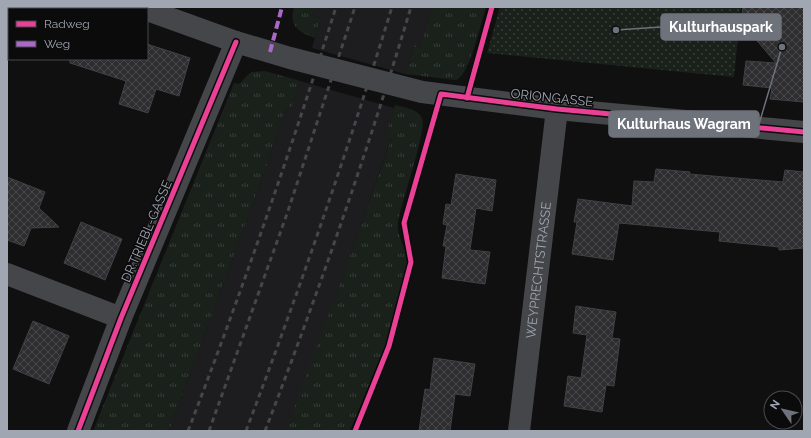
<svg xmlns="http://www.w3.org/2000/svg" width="811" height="438" font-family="Raleway,sans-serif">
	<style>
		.built { fill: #1d1d1f }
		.grass { fill: url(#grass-tufts) }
		.park { fill: url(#park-dots) }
		.building { fill: url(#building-cross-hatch); stroke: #3f4144 }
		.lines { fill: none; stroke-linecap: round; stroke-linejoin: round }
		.minor { stroke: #454649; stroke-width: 22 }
		.rail { stroke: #454649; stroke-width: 3; stroke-dasharray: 5 4; stroke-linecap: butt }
		.quiet { stroke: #ac68c9; stroke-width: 4; stroke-dasharray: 8 4; stroke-linecap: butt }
		.cycleway-casing { stroke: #0b0b0c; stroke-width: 8 }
		.cycleway { stroke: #ea4096; stroke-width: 5 }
		.labels { text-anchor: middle; stroke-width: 3; stroke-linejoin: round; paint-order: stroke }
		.street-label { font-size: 13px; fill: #a0a6b2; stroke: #0b0b0c }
		.leader { fill: none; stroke: #6e727a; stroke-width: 1.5 }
		.callout-dot { fill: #6e727a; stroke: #0b0b0c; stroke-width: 1.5 }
		.callout { fill: #6e727a; stroke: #6e727a; stroke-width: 1.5 }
		.callout-label { font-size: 14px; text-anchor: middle; font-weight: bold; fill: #fff }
	</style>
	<defs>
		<pattern id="grass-tufts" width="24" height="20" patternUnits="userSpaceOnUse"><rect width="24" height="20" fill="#1a211b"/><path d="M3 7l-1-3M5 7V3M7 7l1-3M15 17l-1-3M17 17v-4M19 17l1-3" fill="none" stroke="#383e3a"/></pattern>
		<pattern id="park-dots" width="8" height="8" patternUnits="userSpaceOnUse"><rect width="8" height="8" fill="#1a211b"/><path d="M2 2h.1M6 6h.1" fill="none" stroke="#383e3a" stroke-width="1.8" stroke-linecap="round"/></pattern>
		<pattern id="building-cross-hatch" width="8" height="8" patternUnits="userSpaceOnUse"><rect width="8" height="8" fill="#2e2e30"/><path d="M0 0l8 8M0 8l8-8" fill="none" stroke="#49494c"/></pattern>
	</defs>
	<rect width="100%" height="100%" fill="#101011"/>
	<!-- built -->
	<g class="built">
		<path d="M 315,7 L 432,7 L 420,47 L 414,45 L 405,74 L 312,48 L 321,18 L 312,15 Z"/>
		<path d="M 300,81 L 394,108 L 385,136 L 391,138 L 354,245 L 297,404 L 286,431 L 169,431 L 262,179 L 285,111 L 292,107 Z"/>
	</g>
	<!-- grass -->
	<g class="grass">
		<path d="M 294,7 L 315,7 L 312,15 L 321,18 L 315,38 C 298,32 289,26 294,7 Z"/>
		<path d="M 432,7 L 486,7 C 481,22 470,75 456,80 L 405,74 L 414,45 L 420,47 Z"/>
		<path d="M 265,71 L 300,81 L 292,107 L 285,111 L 262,179 L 169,431 L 93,431 L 234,83 L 239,84 L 251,72 Z"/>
		<path d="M 395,105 C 403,107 418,109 422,118 C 427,130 401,203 398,222 C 396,237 408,250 407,264 L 385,346 L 350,431 L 286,431 L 354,245 L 391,139 L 385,136 Z"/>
	</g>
	<!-- park -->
	<path class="park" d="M 500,7 L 741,7 L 734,77 L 487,53 Z"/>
	<!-- building -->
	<g class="building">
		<path d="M 743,7 L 804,7 L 804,102 L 770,99 L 772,88 L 743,85 L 746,61 L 776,63 L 741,22 Z"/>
		<path d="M 147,44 L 190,58 L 179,96 L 156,89 L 148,113 L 119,104 L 126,81 L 70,63 L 70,59 L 147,59 Z"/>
		<path d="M 656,169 L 690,172 L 689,174 L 783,182 L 785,170 L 804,172 L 804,248 L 779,250 L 779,247 L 719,241 L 720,232 L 619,223 L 613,260 L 572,254 L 577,222 L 574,222 L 578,199 L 632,206 L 634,181 L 654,182 Z"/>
		<path d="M 456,174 L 496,180 L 492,211 L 476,208 L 470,250 L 490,252 L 485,284 L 442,278 L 446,246 L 443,246 L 447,225 L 443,224 L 446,204 L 451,205 Z"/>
		<path d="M 7,177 L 45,192 L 39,208 L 59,227 L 31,228 L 24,246 L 7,240 Z"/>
		<path d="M 81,222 L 122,239 L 105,280 L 64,263 Z"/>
		<path d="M 576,306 L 616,312 L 612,338 L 620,339 L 614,386 L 606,385 L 602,412 L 564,406 L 568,376 L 581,378 L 587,335 L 573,333 Z"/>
		<path d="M 33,321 L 69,336 L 49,384 L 13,369 Z"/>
		<path d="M 434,358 L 475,364 L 470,396 L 455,394 L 450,431 L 419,431 L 425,389 L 430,390 Z"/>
	</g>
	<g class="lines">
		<!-- minor -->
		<g class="minor">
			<path d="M 147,10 L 236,42 L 290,58 L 422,92 L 557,109 L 804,132"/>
			<path d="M 7,274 L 121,318"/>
			<path d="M 78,431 L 121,318 L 236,42"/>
			<path id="s1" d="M 519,431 L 557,109"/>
		</g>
		<!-- rail -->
		<g class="rail">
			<path d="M 188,431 C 242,291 291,150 336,7"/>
			<path d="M 209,431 L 288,211 L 355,7"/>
			<path d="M 246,431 C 299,291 348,150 392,7"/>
			<path d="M 265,431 C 319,291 368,150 411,7"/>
		</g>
		<!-- quiet -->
		<path class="quiet" d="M 270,52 L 282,7"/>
		<defs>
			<g id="cycleway">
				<path d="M 467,98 L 492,7"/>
				<path d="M 78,431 L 121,318 L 236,42"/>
				<path d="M 355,431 L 389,346 L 411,262 L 404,223 L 441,94 L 557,109 L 804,132"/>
			</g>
		</defs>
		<!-- cycleway casing -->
		<use href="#cycleway" class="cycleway-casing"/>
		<!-- cycleway -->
		<use href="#cycleway" class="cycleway"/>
	</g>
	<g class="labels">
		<!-- street labels -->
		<g class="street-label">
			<text transform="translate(552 97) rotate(6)" y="5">ORIONGASSE</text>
			<text transform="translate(146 231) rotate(-67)" y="5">DR.TRIEBL-GASSE</text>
			<text dy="5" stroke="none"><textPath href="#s1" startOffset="162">WEYPRECHTSTRASSE</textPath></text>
		</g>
	</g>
	<!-- callouts -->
	<path class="leader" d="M616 30L661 27M782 47L759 124"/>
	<g class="callout-dot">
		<circle cx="616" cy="30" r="4"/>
		<circle cx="782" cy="47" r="4"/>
	</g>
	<g class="callout">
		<rect x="661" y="14" width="120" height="26" rx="4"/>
		<rect x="609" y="111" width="150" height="26" rx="4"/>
	</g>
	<g class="callout-label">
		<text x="721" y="32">Kulturhauspark</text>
		<text x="684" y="129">Kulturhaus Wagram</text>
	</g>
	<!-- border -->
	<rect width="811" height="438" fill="none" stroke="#a0a6b2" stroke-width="16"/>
	<!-- legend -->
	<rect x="8" y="8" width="140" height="52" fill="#0b0b0c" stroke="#47494e"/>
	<rect x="16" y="21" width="20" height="6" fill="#ea4096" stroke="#47494e"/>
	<text x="44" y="28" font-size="12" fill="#a0a6b2">Radweg</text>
	<rect x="16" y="41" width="20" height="6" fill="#ac68c9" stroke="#47494e"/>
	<text x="44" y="48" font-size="12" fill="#a0a6b2">Weg</text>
	<!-- north arrow -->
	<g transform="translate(783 410) rotate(304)"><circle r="19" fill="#0b0b0c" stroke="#47494e"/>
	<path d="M0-3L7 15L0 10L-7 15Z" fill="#6e727a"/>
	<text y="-6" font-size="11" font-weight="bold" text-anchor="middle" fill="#a0a6b2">N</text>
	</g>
</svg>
